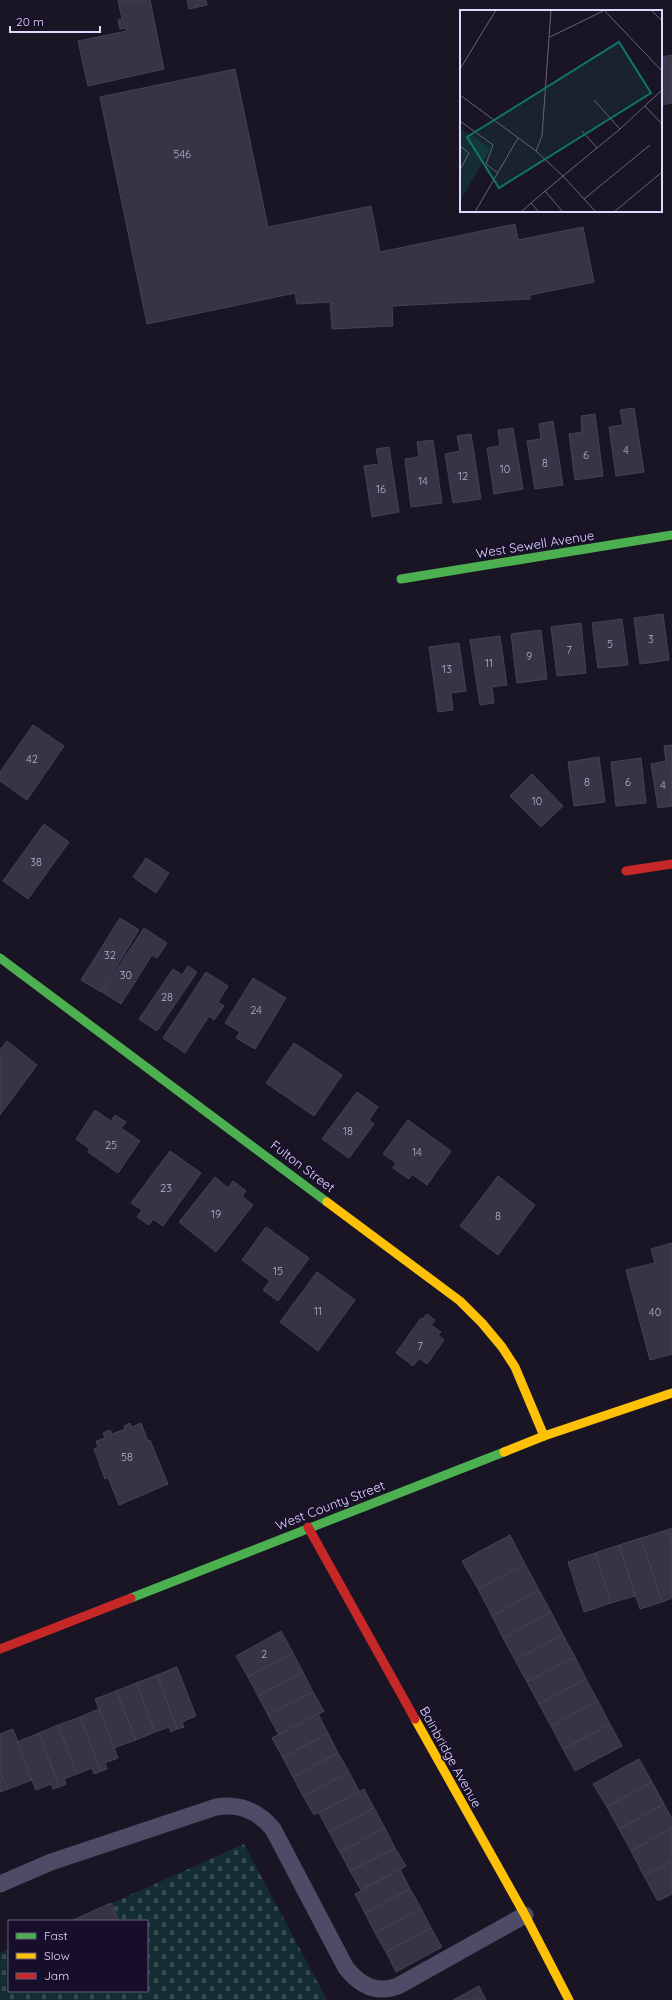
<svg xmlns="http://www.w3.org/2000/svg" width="672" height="2000" font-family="Quicksand,sans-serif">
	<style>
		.cemetery { fill: url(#cemetery-stones) }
		.building { fill: #393346; stroke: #474058 }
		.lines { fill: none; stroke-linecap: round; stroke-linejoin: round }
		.lane { stroke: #4f4a65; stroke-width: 17 }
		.fast { stroke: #4caf50; stroke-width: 9 }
		.slow { stroke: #ffc107; stroke-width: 9 }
		.jam { stroke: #c62828; stroke-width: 9 }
		.labels { text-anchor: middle; stroke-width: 3.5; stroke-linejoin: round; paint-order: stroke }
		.number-label { font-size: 11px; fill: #b7afd1 }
		.street-label { font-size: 13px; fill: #e1d8ff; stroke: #170f2a }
		.inset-road { fill: none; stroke: #6a637c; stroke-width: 1 }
		.view { fill: #0f766e; fill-opacity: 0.15; stroke: #0f766e; stroke-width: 2 }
		.inset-edge { fill: none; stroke: #e1d8ff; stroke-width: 2 }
	</style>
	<defs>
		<pattern id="cemetery-stones" width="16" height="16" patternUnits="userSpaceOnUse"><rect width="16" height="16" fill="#132d32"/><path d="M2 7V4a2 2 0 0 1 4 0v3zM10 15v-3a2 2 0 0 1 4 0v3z" fill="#354b51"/></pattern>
	</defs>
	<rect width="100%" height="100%" fill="#1a1524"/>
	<!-- cemetery -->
	<path class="cemetery" d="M 244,1844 L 327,2000 L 0,2000 L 0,1953 L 9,1949 L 9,1991 L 147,1991 L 147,1921 L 72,1921 Z"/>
	<!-- building -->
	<g class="building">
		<path d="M 118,0 L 150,0 L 164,69 L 88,86 L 78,41 L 127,31 L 126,28 L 120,29 L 118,20 L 122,19 Z"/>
		<path d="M 187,0 L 206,0 L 207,5 L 189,9 Z"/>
		<path d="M 672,55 L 672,103 L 661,105 L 661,57 Z"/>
		<path d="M 235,69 L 268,227 L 371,206 L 380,252 L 515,224 L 518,240 L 583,227 L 594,282 L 530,295 L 530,299 L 392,306 L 393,326 L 332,329 L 330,302 L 297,304 L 295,293 L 147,324 L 100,97 Z"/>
		<path d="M 634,408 L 644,472 L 616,476 L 609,427 L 623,425 L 620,410 Z"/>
		<path d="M 595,414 L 603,476 L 575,480 L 569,434 L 582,432 L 581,416 Z"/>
		<path d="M 553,421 L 563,485 L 535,489 L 527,441 L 541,439 L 539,424 Z"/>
		<path d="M 513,428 L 523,489 L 494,494 L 487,448 L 500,446 L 498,430 Z"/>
		<path d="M 471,434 L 481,499 L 453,503 L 445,454 L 460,451 L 457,436 Z"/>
		<path d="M 433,440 L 442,503 L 411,507 L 405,459 L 419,457 L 417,442 Z"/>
		<path d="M 389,447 L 399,512 L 372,517 L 364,466 L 379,464 L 376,449 Z"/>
		<path d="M 663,614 L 669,660 L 640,664 L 634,618 Z"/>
		<path d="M 622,619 L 628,665 L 598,668 L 592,623 Z"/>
		<path d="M 581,623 L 586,673 L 557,676 L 551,627 Z"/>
		<path d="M 541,630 L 547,679 L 517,683 L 511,634 Z"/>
		<path d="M 500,636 L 507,685 L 492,687 L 494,703 L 480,705 L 470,640 Z"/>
		<path d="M 459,643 L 466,691 L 451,693 L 453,710 L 438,712 L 429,647 Z"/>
		<path d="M 33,725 L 64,746 L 27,800 L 0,781 L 0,772 Z"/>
		<path d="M 672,745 L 672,806 L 658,808 L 651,764 L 666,761 L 664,746 Z"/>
		<path d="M 599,757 L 605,802 L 574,806 L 568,762 Z"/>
		<path d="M 641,758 L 646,803 L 616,806 L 611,762 Z"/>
		<path d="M 532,774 L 563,806 L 541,827 L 510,796 Z"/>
		<path d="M 44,824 L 69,842 L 28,899 L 3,881 Z"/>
		<path d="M 146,858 L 169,873 L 156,893 L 133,877 Z"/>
		<path d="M 120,918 L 139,930 L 101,992 L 81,980 Z"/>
		<path d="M 144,928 L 167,943 L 157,958 L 152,955 L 121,1004 L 102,992 Z"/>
		<path d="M 188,966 L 197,972 L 157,1031 L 139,1019 L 173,969 L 182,975 Z"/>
		<path d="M 206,972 L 228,986 L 218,1002 L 224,1006 L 214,1020 L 209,1016 L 185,1053 L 163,1038 Z"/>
		<path d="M 253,978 L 286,998 L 255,1049 L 236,1038 L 240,1032 L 225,1023 Z"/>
		<path d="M 7,1041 L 37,1065 L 0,1115 L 0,1050 Z"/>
		<path d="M 294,1043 L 342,1075 L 314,1116 L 266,1083 Z"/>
		<path d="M 357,1092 L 378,1107 L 369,1120 L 374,1124 L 349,1158 L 322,1139 Z"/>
		<path d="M 95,1110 L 111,1121 L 115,1115 L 126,1122 L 121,1128 L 140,1141 L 118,1173 L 88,1152 L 90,1149 L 76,1139 Z"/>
		<path d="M 408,1120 L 451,1151 L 427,1185 L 412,1174 L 409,1179 L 393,1168 L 396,1163 L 383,1154 Z"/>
		<path d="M 170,1151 L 201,1173 L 163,1226 L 153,1219 L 149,1225 L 137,1217 L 142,1210 L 131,1203 Z"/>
		<path d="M 498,1176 L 535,1205 L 498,1255 L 460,1226 Z"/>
		<path d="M 215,1177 L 228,1188 L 233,1181 L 246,1191 L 242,1196 L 253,1205 L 216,1252 L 179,1222 Z"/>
		<path d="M 266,1227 L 309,1258 L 278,1301 L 263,1290 L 270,1281 L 242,1260 Z"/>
		<path d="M 672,1243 L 672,1354 L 650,1360 L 626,1270 L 655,1263 L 651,1249 Z"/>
		<path d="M 317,1272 L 355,1300 L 318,1351 L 280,1322 Z"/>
		<path d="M 427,1314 L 435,1320 L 431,1325 L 441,1332 L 438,1335 L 444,1340 L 427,1364 L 419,1358 L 413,1366 L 396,1353 L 421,1318 L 423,1319 Z"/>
		<path d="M 130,1423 L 132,1427 L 141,1423 L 148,1441 L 150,1440 L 168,1484 L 119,1505 L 108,1477 L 105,1479 L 94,1449 L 98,1447 L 96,1441 L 105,1438 L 103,1433 L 110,1430 L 112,1434 L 125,1429 L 124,1426 Z"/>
		<path d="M 672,1528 L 672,1546 L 667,1530 Z"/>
		<path d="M 667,1530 L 672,1546 L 672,1598 L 662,1602 L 641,1538 Z"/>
		<path d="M 510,1535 L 525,1564 L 478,1589 L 462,1561 Z"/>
		<path d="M 641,1538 L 662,1602 L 640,1609 L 619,1545 Z"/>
		<path d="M 619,1545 L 635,1596 L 611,1603 L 595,1553 Z"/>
		<path d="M 595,1553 L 611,1603 L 584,1612 L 568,1562 Z"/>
		<path d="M 525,1564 L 539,1590 L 492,1616 L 478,1589 Z"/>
		<path d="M 539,1590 L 551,1612 L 503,1638 L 492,1616 Z"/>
		<path d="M 551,1612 L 563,1635 L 515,1660 L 503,1638 Z"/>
		<path d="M 281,1631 L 293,1653 L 248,1677 L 236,1656 Z"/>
		<path d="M 563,1635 L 575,1657 L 527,1682 L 515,1660 Z"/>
		<path d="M 293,1653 L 303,1672 L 258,1696 L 248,1677 Z"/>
		<path d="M 575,1657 L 586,1679 L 539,1704 L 527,1682 Z"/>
		<path d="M 177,1667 L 196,1716 L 182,1722 L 184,1727 L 177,1729 L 157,1675 Z"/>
		<path d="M 303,1672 L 313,1692 L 268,1715 L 258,1696 Z"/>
		<path d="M 157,1675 L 177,1729 L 171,1732 L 169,1727 L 155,1732 L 136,1683 Z"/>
		<path d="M 586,1679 L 598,1701 L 551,1726 L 539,1704 Z"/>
		<path d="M 136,1683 L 155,1732 L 136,1740 L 116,1691 Z"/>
		<path d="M 116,1691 L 136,1740 L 114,1748 L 95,1699 Z"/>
		<path d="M 313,1692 L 324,1711 L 279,1735 L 268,1715 Z"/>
		<path d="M 598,1701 L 610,1724 L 563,1749 L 551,1726 Z"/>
		<path d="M 99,1709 L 118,1758 L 105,1763 L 107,1769 L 101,1771 L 80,1717 Z"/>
		<path d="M 318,1714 L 328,1733 L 283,1758 L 272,1738 Z"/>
		<path d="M 80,1717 L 101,1771 L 94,1774 L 92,1768 L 77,1774 L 58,1725 Z"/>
		<path d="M 610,1724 L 622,1746 L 575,1771 L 563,1749 Z"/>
		<path d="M 58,1725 L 77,1774 L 64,1779 L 66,1784 L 59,1787 L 39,1733 Z"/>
		<path d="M 13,1729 L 32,1780 L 8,1789 L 0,1770 L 0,1734 Z"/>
		<path d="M 39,1733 L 59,1787 L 53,1789 L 51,1784 L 36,1790 L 17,1742 Z"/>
		<path d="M 328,1733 L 338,1753 L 293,1777 L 283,1758 Z"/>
		<path d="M 338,1753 L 349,1772 L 303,1796 L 293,1777 Z"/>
		<path d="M 639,1759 L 652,1782 L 607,1807 L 593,1784 Z"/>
		<path d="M 0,1770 L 8,1789 L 0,1792 Z"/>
		<path d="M 349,1772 L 359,1791 L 314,1815 L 303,1796 Z"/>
		<path d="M 652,1782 L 664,1804 L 619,1829 L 607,1807 Z"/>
		<path d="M 364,1789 L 374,1808 L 329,1832 L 319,1813 Z"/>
		<path d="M 664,1804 L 672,1819 L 672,1828 L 631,1851 L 619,1829 Z"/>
		<path d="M 374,1808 L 385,1828 L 340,1852 L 329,1832 Z"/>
		<path d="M 385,1828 L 395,1848 L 350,1871 L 340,1852 Z"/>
		<path d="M 672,1828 L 672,1861 L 644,1876 L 631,1851 Z"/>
		<path d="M 395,1848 L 406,1866 L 361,1890 L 350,1871 Z"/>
		<path d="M 672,1861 L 672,1894 L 658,1901 L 644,1876 Z"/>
		<path d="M 400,1869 L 410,1889 L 365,1913 L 355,1894 Z"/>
		<path d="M 410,1889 L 421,1908 L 375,1933 L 365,1913 Z"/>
		<path d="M 111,1903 L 119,1921 L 71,1921 Z"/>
		<path d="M 421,1908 L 431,1928 L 386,1952 L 375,1933 Z"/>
		<path d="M 431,1928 L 442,1947 L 396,1972 L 386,1952 Z"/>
		<path d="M 479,1986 L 486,2000 L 453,2000 Z"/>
	</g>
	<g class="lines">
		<!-- lane -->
		<path class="lane" d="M 0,1884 L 51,1862 L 216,1807 C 240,1803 258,1811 273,1829 L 346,1968 C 361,1986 376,1994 398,1986 L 525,1915"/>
		<!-- fast -->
		<g class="fast">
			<path d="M 401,579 L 672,535"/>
			<path d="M 0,958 L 327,1202"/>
			<path d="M 131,1598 L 504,1452"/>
		</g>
		<!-- slow -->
		<g class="slow">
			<path d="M 327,1202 L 460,1301 L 482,1323 L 502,1347 L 515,1367 L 544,1436"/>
			<path d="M 504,1452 L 544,1436 L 672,1393"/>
			<path d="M 415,1719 L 525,1915 L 569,2000"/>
		</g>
		<!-- jam -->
		<g class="jam">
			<path d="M 626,871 L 672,864"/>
			<path d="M 308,1527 L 415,1719"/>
			<path d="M 0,1649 L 131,1598"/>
		</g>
	</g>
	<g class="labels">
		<!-- number labels -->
		<g class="number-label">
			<text x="182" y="158">546</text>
			<text x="626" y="454">4</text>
			<text x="586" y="459">6</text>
			<text x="545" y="467">8</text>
			<text x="505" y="473">10</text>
			<text x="463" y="480">12</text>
			<text x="423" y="485">14</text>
			<text x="381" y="493">16</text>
			<text x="651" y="643">3</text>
			<text x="610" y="648">5</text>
			<text x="569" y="654">7</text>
			<text x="529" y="660">9</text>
			<text x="489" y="667">11</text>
			<text x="447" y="673">13</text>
			<text x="32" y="763">42</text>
			<text x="587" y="786">8</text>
			<text x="628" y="786">6</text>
			<text x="663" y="789">4</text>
			<text x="537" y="805">10</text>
			<text x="36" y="866">38</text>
			<text x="110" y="959">32</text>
			<text x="126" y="979">30</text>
			<text x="167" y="1001">28</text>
			<text x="256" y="1014">24</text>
			<text x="348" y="1135">18</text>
			<text x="111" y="1149">25</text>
			<text x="417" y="1156">14</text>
			<text x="166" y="1192">23</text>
			<text x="216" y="1218">19</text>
			<text x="498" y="1220">8</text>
			<text x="278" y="1275">15</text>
			<text x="318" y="1315">11</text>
			<text x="655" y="1316">40</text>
			<text x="420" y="1350">7</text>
			<text x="127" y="1461">58</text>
			<text x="264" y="1658">2</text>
		</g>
		<!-- street labels -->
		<g class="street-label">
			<text transform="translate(535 544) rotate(-9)" y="5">West Sewell Avenue</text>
			<text transform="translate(303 1166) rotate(37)" y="5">Fulton Street</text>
			<text transform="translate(330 1505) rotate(-21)" y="5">West County Street</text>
			<text transform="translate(451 1757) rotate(61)" y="5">Bainbridge Avenue</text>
		</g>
	</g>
	<!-- overview -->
	<g transform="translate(460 10)">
		<rect width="202" height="202" fill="#1a1524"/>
		<path d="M 0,118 L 31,138 L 0,191 Z" fill="#132d32"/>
		<path class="inset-road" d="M 144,0 L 202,61M 191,0 L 202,11M 90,27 L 145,0M 0,59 L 36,0M 0,85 L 76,141 L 103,166 L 71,193 L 79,202M 134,90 L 160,119M 185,96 L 202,114M 0,111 L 33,135 L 26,154 L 38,163M 122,121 L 137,138M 0,136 L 9,143 L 0,160M 76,141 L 82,126 L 91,0M 85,181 L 103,202M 124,189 L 190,135M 15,202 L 58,128M 61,202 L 71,193M 136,202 L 103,166 L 160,119 L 202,80M 154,202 L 202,162"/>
		<path class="view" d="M 159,32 L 191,83 L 39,178 L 7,127 Z"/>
		<rect width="202" height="202" class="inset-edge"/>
	</g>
	<!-- legend -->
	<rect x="8" y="1920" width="140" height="72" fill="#170f2a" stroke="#685f7f"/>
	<rect x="16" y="1933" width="20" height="6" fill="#4caf50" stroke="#685f7f"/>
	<text x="44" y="1940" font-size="12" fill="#e1d8ff">Fast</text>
	<rect x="16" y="1953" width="20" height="6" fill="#ffc107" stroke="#685f7f"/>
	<text x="44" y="1960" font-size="12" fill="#e1d8ff">Slow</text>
	<rect x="16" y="1973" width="20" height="6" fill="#c62828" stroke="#685f7f"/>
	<text x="44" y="1980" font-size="12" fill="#e1d8ff">Jam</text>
	<!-- scale -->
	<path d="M10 26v6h90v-6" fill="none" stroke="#e1d8ff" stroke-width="2"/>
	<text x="16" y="26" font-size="12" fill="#e1d8ff" stroke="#170f2a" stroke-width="3" paint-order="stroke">20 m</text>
</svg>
